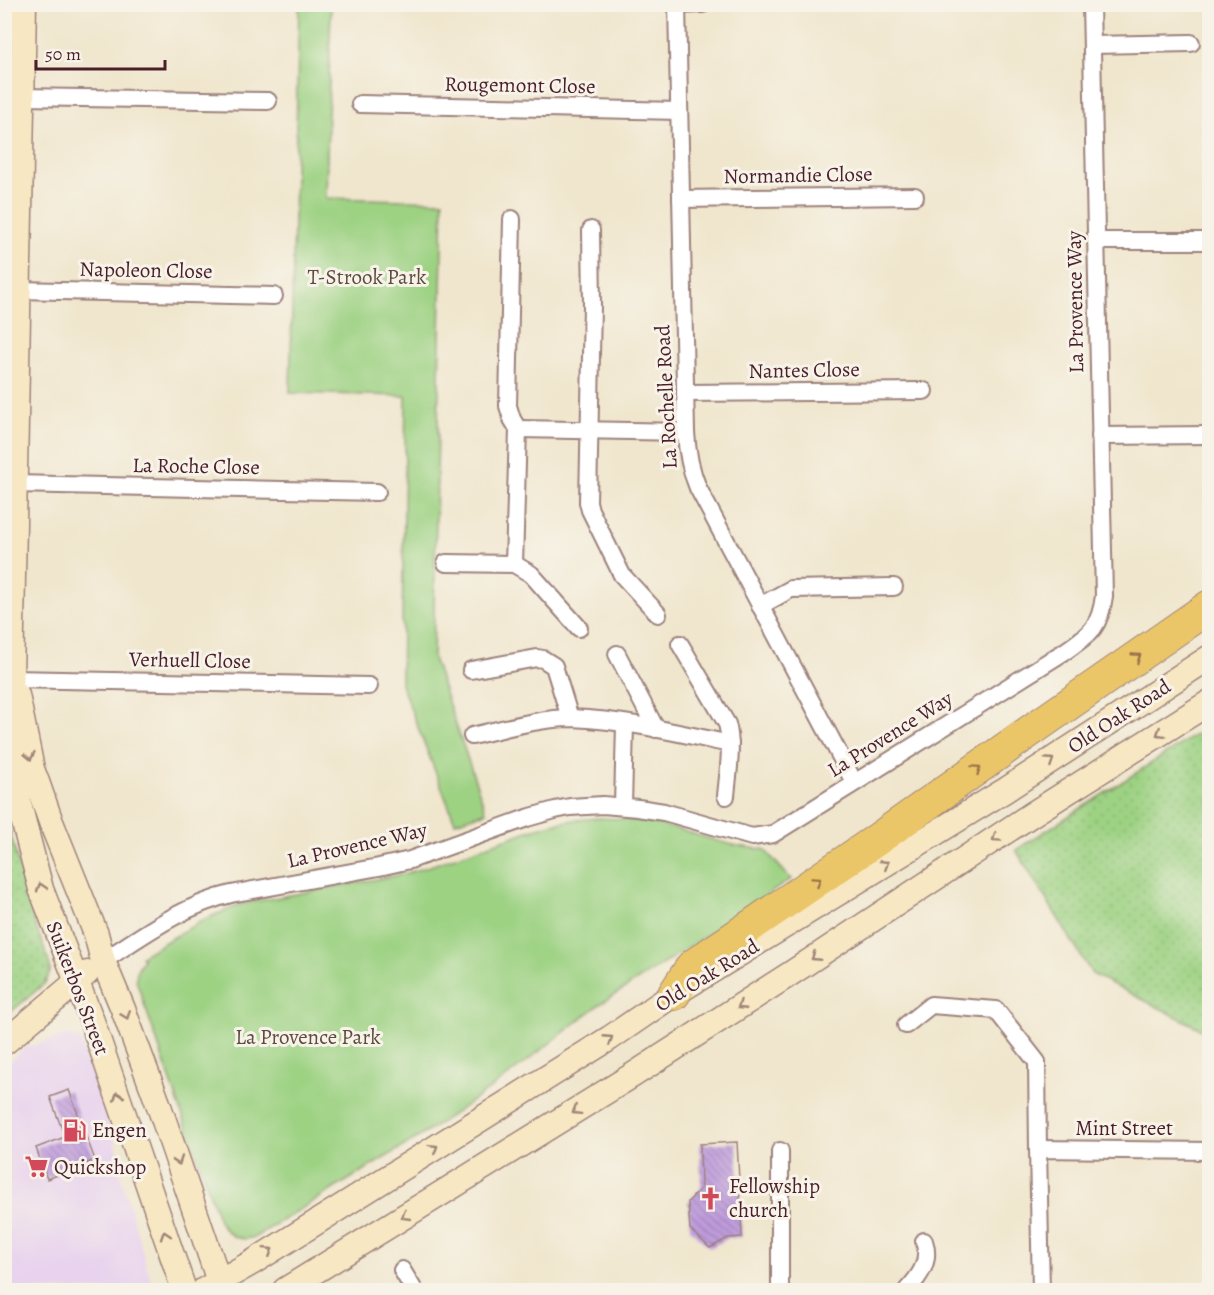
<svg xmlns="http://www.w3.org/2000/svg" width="1214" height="1295" font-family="Alegreya,serif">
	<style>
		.built { fill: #e8d2ee }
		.grass { fill: url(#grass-dots); stroke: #747857; stroke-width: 1.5 }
		.park { fill: #9dd283; stroke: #747857; stroke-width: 1.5 }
		.building { fill: url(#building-back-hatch) }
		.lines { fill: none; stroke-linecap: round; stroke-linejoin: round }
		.street-casing { stroke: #9d827c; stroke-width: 20 }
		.secondary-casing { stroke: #9d827c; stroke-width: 27 }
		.highway-casing { stroke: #9d827c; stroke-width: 34 }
		.street { stroke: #fff; stroke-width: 16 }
		.secondary { stroke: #f7e8c3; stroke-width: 24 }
		.highway { stroke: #ebc669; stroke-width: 32 }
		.oneway { stroke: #9a724a }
		.oneway2 { stroke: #a08477 }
		.labels { text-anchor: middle; stroke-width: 6; stroke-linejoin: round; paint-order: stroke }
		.street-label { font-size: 21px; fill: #4a1f2b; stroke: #f7f3e8 }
		.park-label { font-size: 21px; fill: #5f4c41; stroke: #f7f3e8 }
		.poi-label { font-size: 21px; fill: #4a1f2b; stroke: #f7f3e8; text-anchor: start }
	</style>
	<defs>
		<pattern id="grass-dots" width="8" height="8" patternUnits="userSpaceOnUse" patternTransform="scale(1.5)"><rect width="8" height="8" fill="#9dd283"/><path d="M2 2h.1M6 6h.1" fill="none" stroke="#89b471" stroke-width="1.8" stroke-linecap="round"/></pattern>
		<pattern id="building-back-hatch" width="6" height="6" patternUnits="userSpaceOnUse" patternTransform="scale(1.5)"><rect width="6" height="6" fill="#bf9cdd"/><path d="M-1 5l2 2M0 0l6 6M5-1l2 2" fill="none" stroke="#9d7fb3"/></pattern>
	</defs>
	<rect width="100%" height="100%" fill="#f7f3e8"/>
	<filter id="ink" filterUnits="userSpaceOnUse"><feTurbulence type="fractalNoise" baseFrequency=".0167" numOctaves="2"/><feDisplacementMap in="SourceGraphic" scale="12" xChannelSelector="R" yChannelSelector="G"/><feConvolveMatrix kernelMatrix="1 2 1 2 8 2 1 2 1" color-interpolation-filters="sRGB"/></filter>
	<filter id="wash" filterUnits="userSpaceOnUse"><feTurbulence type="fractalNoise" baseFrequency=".008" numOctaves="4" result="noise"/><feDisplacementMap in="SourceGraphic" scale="24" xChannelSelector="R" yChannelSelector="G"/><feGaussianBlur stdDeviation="1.35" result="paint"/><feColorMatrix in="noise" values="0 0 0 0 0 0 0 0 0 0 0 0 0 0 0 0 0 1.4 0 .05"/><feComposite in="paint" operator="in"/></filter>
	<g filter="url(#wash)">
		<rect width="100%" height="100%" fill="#f0e6cd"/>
		<!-- built -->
		<path class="built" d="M 67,1035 L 80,1039 L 119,1154 L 115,1156 L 151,1281 L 140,1290 L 5,1290 L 5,1066 L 24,1048 Z"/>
		<!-- grass -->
		<g class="grass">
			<path d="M 1209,726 L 1209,1033 L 1092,974 L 1016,850 Z"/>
			<path d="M 4,801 C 11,842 23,883 35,923 C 39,937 47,952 50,967 L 50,972 L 45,983 L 5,1017 Z"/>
		</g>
		<!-- park -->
		<g class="park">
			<path d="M 299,5 L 331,5 L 326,198 L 443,201 L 433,658 L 486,812 L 455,822 L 401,684 L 406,396 L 290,393 Z"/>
			<path d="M 597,818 C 624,818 651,821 677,829 C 704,837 734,848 764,849 L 791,879 L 666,962 L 600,1004 L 504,1079 L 430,1130 L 255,1237 C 238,1242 228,1236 219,1221 L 137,983 C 135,974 137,967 143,960 L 141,956 L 205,919 L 242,904 L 404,874 L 433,865 L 531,830 L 552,824 L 575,820 Z"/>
		</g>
		<g id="blocks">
			<!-- building -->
			<g class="building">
				<path d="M 69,1090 L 95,1160 L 47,1179 L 36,1148 L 65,1137 L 50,1097 Z"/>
				<path d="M 737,1142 L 742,1237 L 728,1238 L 710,1248 L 690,1229 L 688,1202 L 701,1188 L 700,1144 Z"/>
			</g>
		</g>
	</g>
	<g filter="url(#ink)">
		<use href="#blocks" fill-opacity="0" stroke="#9d827c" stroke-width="1.5"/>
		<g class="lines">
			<defs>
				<g id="street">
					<path d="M 677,4 L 686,432 C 687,452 690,469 698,488 L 854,782"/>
					<path d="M 677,5 L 703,4"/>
					<path d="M 4,33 L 23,33"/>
					<path d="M 1092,45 L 1191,43"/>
					<path d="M 22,97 L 268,101"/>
					<path d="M 360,104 L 679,111"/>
					<path d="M 681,199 L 915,196"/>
					<path d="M 512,219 L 508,406 L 512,419 L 518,429 L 514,564"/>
					<path d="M 591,230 L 592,306 L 588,502 L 590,510 L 622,575 L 658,614"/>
					<path d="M 1096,241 L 1210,241"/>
					<path d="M 18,290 L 274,296"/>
					<path d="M 685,393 L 924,391"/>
					<path d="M 518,429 L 686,432"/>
					<path d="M 1100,436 L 1210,435"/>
					<path d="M 14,484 L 377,492"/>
					<path d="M 446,563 L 514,564 L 531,574 L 579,628"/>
					<path d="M 760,606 L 791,589 L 894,587"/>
					<path d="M 680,644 L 727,724 C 733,745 728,774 726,796"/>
					<path d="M 617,654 L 656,729"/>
					<path d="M 471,670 L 537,658 L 543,659 L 554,666 L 570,718"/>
					<path d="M 11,679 L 369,686"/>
					<path d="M 472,736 C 503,729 540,718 572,718 C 625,720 678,733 730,744"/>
					<path d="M 623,806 L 625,724"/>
					<path d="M 103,961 C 143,935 184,905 231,894 L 379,867 L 410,860 L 527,818 L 555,810 L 570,807 L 603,805 L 638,808 L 664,812 L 752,837 L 773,834 L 1067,650 C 1091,633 1100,627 1104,596 L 1091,4"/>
					<path d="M 906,1025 L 931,1005 L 996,1010 L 1037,1062 L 1038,1149"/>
					<path d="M 780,1151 L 780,1290"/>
					<path d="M 402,1270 L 414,1290"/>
					<path d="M 907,1290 C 920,1276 931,1261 924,1241"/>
					<path d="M 1041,1290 L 1038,1149 L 1210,1151"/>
				</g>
				<g id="secondary">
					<path d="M 24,4 L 11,679 L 7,699 L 7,729 L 10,759 L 19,804 L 41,889 L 92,1021 L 184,1290"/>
					<path d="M 17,695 L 32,769 L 37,782 L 51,822 L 96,934 L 103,961 L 123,1009 L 159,1106 L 222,1290"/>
					<path d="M 4,1043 L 87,973"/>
					<path d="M 204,1290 L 253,1262 L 610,1038 L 674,994 L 1004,791 L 1210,657"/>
					<path d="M 285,1290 L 633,1075 L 790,974 L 1034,813 L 1210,702"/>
				</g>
				<path id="highway" d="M 674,994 L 692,966 L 875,841 L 1033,729 L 1210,606"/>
			</defs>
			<!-- street casing -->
			<use href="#street" class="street-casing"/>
			<!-- secondary casing -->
			<use href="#secondary" class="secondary-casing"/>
			<!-- highway casing -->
			<use href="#highway" class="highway-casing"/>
			<!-- street -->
			<use href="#street" class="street"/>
			<!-- secondary -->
			<use href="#secondary" class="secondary"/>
			<!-- highway -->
			<use href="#highway" class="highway"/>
		</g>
		<!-- one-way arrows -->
		<defs><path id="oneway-chevron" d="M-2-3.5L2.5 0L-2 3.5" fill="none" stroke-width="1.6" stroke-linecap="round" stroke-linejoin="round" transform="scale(1.5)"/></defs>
		<g class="oneway">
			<use href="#oneway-chevron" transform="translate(1137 657) rotate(-34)"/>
			<use href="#oneway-chevron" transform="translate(977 769) rotate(-35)"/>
			<use href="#oneway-chevron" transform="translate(817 881) rotate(-34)"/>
		</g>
		<g class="oneway2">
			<use href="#oneway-chevron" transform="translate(1160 733) rotate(148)"/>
			<use href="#oneway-chevron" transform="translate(30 756) rotate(78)"/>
			<use href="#oneway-chevron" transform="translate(1050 761) rotate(-33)"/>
			<use href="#oneway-chevron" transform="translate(996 838) rotate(146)"/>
			<use href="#oneway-chevron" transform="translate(885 864) rotate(-32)"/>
			<use href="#oneway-chevron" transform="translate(41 887) rotate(-108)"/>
			<use href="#oneway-chevron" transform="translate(815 957) rotate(147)"/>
			<use href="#oneway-chevron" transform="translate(741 1006) rotate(147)"/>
			<use href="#oneway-chevron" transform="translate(126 1015) rotate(69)"/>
			<use href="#oneway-chevron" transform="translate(609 1039) rotate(-33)"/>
			<use href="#oneway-chevron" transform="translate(118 1096) rotate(-109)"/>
			<use href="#oneway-chevron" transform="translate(576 1111) rotate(148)"/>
			<use href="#oneway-chevron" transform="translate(434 1148) rotate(-32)"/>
			<use href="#oneway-chevron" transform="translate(178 1161) rotate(71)"/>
			<use href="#oneway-chevron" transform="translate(405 1216) rotate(149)"/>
			<use href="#oneway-chevron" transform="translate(165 1235) rotate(-108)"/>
			<use href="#oneway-chevron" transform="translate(269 1251) rotate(-32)"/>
		</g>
	</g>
	<!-- icons -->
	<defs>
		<symbol id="fuel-bare" viewBox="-9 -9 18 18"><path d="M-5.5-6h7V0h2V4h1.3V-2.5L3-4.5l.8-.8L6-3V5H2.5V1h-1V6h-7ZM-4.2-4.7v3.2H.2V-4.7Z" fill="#d1495b" stroke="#f7f3e8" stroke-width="2.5" paint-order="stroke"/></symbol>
		<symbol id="supermarket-bare" viewBox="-9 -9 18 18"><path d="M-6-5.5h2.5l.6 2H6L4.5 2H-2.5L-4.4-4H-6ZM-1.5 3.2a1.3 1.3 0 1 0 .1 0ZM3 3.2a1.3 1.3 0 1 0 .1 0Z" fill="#d1495b" stroke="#f7f3e8" stroke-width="2.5" paint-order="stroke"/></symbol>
		<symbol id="church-bare" viewBox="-9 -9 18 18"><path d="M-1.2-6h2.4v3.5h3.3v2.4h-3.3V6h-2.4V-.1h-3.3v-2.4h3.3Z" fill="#d1495b" stroke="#f7f3e8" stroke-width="2.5" paint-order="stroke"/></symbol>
	</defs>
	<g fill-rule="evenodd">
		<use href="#fuel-bare" x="58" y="1114" width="33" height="33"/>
		<use href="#supermarket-bare" x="20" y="1150" width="33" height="33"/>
		<use href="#church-bare" x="694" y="1182" width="33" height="33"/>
	</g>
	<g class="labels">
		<!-- street labels -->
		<g class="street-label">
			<text transform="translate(520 85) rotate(1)" y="7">Rougemont Close</text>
			<text transform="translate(798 175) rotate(-1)" y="7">Normandie Close</text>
			<text transform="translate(146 270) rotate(1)" y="7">Napoleon Close</text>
			<text transform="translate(1075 302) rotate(-91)" y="7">La Provence Way</text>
			<text transform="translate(804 370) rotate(-1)" y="7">Nantes Close</text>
			<text transform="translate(666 397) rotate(-93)" y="7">La Rochelle Road</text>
			<text transform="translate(196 466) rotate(1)" y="7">La Roche Close</text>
			<text transform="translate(190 660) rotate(1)" y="7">Verhuell Close</text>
			<text transform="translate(1119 716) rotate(-33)" y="7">Old Oak Road</text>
			<text transform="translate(890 734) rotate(-32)" y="7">La Provence Way</text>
			<text transform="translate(357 845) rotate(-13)" y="7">La Provence Way</text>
			<text transform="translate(707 975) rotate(-32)" y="7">Old Oak Road</text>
			<text transform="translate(78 988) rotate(69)" y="7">Suikerbos Street</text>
			<text x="1124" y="1135">Mint Street</text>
		</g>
		<!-- park labels -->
		<g class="park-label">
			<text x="367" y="284">T-Strook Park</text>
			<text x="308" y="1044">La Provence Park</text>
		</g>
		<!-- poi labels -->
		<g class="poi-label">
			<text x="92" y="1137">Engen</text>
			<text x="54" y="1174">Quickshop</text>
			<text x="729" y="1193">Fellowship<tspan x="729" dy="24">church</tspan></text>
		</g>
	</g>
	<!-- margin -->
	<rect width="1214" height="1295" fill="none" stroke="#f7f3e8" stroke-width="24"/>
	<!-- scale -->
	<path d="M36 60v9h129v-9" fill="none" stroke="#4a1f2b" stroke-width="3"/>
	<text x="45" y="60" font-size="18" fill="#4a1f2b" stroke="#f7f3e8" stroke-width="4.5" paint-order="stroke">50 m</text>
</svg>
